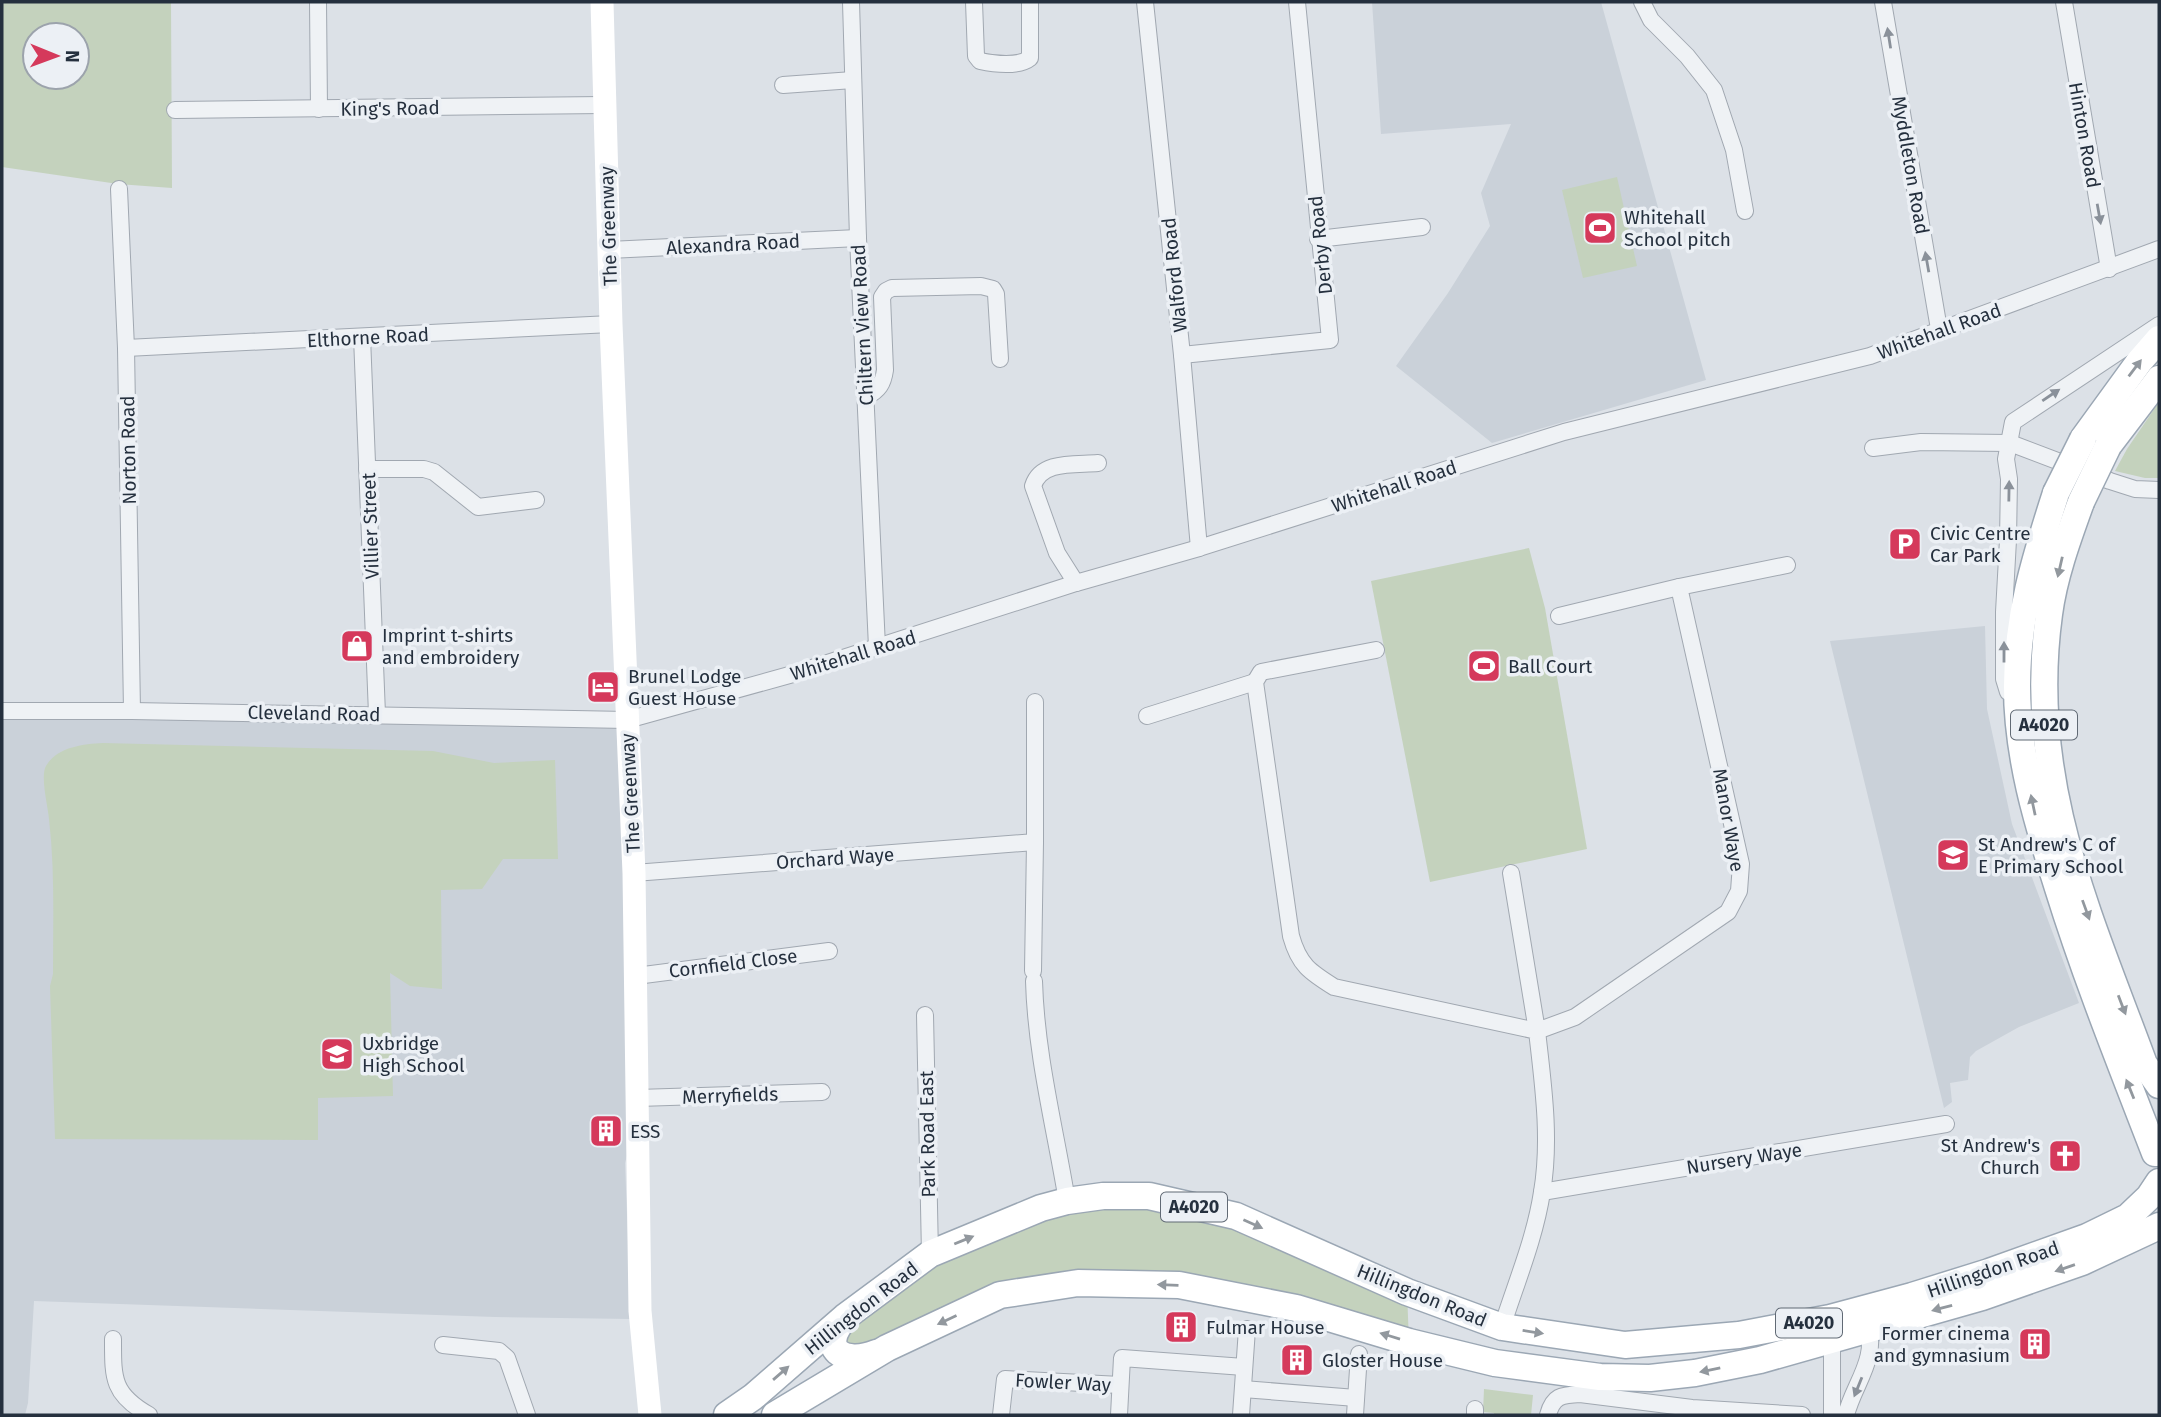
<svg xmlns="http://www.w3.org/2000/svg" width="2161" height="1417" font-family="'Fira Sans',sans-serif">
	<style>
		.built { fill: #cad1d9 }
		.green { fill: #c4d2bd; fill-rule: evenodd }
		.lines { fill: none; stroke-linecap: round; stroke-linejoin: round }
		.street-casing { stroke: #a1a8b1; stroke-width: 18 }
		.primary-casing { stroke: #9ba7b4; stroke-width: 29 }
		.street { stroke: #eff2f5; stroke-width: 16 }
		.secondary { stroke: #fff; stroke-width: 23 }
		.primary { stroke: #fff; stroke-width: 26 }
		.primary-bridge-casing { stroke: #9ba7b4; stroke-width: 29; stroke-linecap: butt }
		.primary-bridge { stroke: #fff; stroke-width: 26 }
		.oneway { fill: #8a919a }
		.oneway2 { fill: #92989e }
		.labels { text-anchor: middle; stroke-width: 7; stroke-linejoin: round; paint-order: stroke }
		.shield { fill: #ecf0f5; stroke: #616a75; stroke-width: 2 }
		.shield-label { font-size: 18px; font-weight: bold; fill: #25303e }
		.street-label { font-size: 19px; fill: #25303e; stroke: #ecf0f5 }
		.poi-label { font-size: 19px; fill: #25303e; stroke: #ecf0f5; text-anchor: start }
	</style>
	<rect width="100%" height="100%" fill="#dce1e7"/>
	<!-- built -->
	<g class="built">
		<path d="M 1372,2 L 1601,2 L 1706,380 L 1492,443 L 1396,366 L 1448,293 L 1490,226 L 1481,193 L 1511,124 L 1381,134 Z"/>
		<path d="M 1985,626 L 1987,709 L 2012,824 L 2079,1003 L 2019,1027 L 1976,1051 L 1970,1057 L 1968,1080 L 1950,1083 L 1952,1102 L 1944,1108 L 1830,641 Z"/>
		<path d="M 2,711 L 627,720 L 638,1114 L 625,1163 L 631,1319 L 495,1317 L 34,1301 L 28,1403 L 25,1415 L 2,1415 Z"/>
	</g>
	<!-- green -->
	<g class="green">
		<path d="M 2,2 L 171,2 L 172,188 L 118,184 L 2,167 ZM 35,35 L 77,35 L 77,77 L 35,77 Z"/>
		<path d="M 1617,177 L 1637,266 L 1583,278 L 1562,190 Z"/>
		<path d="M 2159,402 L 2159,478 L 2145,478 L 2115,471 L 2127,449 Z"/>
		<path d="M 1529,548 L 1545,608 L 1587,849 L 1430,882 L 1371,581 Z"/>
		<path d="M 103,743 L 433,751 L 494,763 L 555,760 L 558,859 L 503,859 L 482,889 L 441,890 L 442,989 L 410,986 L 390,973 L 393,1096 L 318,1098 L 318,1140 L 55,1139 L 50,986 L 53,974 C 53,922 55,871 49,819 C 48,807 40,776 46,766 C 57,747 83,744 103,743 Z"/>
		<path d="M 1149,1196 L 1407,1292 L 1409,1342 L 1179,1285 L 1000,1295 L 855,1358 L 838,1326 L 930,1254 L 1041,1208 Z"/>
		<path d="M 1484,1389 L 1533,1395 L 1531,1415 L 1494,1415 L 1494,1413 L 1483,1412 Z"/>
	</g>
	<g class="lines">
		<defs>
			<g id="street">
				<path d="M 318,2 L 319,109"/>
				<path d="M 851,2 L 858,238 L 877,647"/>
				<path d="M 974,2 L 976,56 L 980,61 C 994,64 1019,67 1030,58 L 1030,2"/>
				<path d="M 1145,2 L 1182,355 L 1199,548"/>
				<path d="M 1642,2 L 1651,20 L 1687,56 L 1714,90 L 1734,150 L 1745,211"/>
				<path d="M 1883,2 L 1939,329"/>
				<path d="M 2064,2 L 2109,269"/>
				<path d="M 783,85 L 853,80"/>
				<path d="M 175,110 L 604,105"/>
				<path d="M 119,189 L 126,348 L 132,711"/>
				<path d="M 1318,239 L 1422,227"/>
				<path d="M 609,250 L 858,238"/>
				<path d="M 362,337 L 377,714"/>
				<path d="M 126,348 L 611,324"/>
				<path d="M 1182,355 L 1330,340 L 1297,2"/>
				<path d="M 866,397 C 879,390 883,384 885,370 L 882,297 L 886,291 L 892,288 L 981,286 L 993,289 L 996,294 L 1000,359"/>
				<path d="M 1873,448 L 1921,442 L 2010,443 L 2110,481 L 2135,489 L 2159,490"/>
				<path d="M 367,469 L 424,469 L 434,472 L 478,507 L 536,500"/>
				<path d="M 1076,583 L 1057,553 L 1033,486 C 1041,460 1075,465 1098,463"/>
				<path d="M 1559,616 L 1679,587"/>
				<path d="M 1376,650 L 1261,672 L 1255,682 L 1291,936 C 1299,965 1310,972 1334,987 L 1537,1031 C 1543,1084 1551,1139 1542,1192 C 1535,1238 1516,1283 1502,1327"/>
				<path d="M 2008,692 L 2004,679 L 2004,612 L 2008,540 L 2009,479 L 2006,459 L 2013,422 L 2159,325"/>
				<path d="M 2,711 L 132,711 L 627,720 L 793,674 L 1076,583 L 1199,548 L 1564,432 L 1870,356 L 2159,249"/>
				<path d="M 1147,716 L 1255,682"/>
				<path d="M 634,873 L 1035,842 L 1035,702"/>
				<path d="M 1511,873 L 1537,1031 L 1575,1017 L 1728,912 L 1739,891 L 1741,864 L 1679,587 L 1787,565"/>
				<path d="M 1033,971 L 1035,842"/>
				<path d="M 636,976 L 829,951"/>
				<path d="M 1034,981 C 1036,1055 1055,1128 1067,1201"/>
				<path d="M 925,1015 L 930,1254"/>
				<path d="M 638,1098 L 822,1092"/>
				<path d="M 1542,1192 L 1946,1124"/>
				<path d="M 1832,1334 L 1832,1415"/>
				<path d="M 113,1339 C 113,1378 112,1394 149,1415"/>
				<path d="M 443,1345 L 499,1351 L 507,1358 L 527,1415"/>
				<path d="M 1243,1389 L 1356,1398"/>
				<path d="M 1001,1415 L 1005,1379 L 1120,1385"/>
				<path d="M 1119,1415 L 1122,1358 L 1244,1367"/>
				<path d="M 1241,1415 L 1247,1329"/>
				<path d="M 1355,1415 L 1359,1354"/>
				<path d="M 1475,1415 L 1475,1409"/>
				<path d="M 1548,1415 C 1553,1396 1561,1395 1580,1394 L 1692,1408 L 1802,1415"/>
				<path d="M 1846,1415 C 1854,1383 1879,1359 1867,1322"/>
			</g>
			<g id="primary">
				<path d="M 2083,439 L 2139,362 L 2159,339"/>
				<path d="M 2108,446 L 2159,379"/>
				<path d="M 2056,493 C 2035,558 2017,616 2017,686 C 2017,756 2037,822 2058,888 C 2086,978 2121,1065 2155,1153"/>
				<path d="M 2081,502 C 2068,538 2054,576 2049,614 C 2026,781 2088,912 2144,1064 L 2159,1085"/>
				<path d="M 845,1318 C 817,1349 844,1366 876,1353"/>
				<path d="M 727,1415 L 753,1397 L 845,1317 L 930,1254 L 1041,1208 L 1067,1201 L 1103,1196 L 1149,1196 L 1236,1216 L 1407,1292 L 1502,1327 L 1625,1345 L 1739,1335 L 1830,1318 L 1912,1296 L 1989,1272 L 2087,1237 L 2128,1217 L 2149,1197 L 2159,1182"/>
				<path d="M 775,1415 L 887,1348 L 1000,1295 L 1078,1283 L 1179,1285 L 1296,1308 L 1409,1342 L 1495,1363 L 1600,1377 L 1650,1378 L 1695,1373 L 1760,1360 L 1982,1297 L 2082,1262 L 2159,1226"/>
			</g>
		</defs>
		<!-- street casing -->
		<use href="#street" class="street-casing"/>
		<!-- primary casing -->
		<use href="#primary" class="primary-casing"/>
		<!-- street -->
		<use href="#street" class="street"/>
		<!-- secondary -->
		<path class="secondary" d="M 602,2 L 611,324 L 634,873 L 640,1311 L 650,1415"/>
		<!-- primary -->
		<use href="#primary" class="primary"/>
		<defs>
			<g id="primary-bridge">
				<path d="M 2056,493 L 2083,439"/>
				<path d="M 2081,502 L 2108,446"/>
			</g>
		</defs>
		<!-- primary-bridge casing -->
		<use href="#primary-bridge" class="primary-bridge-casing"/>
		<!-- primary-bridge -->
		<use href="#primary-bridge" class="primary-bridge"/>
	</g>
	<!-- one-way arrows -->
	<defs><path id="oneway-solid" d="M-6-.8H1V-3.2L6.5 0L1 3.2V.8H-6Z" transform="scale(1.75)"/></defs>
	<g class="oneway">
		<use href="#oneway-solid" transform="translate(1889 38) rotate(-99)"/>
		<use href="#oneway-solid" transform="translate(2099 214) rotate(80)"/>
		<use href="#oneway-solid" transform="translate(1927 262) rotate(-100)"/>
		<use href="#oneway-solid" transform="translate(2051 395) rotate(-34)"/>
		<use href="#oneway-solid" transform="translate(2009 491) rotate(-89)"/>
		<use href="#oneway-solid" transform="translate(2004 652) rotate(-90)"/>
		<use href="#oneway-solid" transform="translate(1858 1387) rotate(112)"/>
	</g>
	<g class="oneway2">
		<use href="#oneway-solid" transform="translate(2135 368) rotate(-53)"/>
		<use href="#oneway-solid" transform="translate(2060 567) rotate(103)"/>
		<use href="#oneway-solid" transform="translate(2033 805) rotate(-102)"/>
		<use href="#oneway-solid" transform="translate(2086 910) rotate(70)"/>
		<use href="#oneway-solid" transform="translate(2122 1005) rotate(69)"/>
		<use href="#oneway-solid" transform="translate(2130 1089) rotate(-112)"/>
		<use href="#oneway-solid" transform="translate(1253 1224) rotate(24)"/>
		<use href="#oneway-solid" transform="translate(964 1240) rotate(-22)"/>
		<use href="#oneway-solid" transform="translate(2065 1268) rotate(161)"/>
		<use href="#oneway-solid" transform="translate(1168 1285) rotate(-178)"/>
		<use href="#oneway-solid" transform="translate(1942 1308) rotate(165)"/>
		<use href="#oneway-solid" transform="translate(947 1320) rotate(155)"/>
		<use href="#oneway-solid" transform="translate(1533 1332) rotate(9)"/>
		<use href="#oneway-solid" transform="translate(1390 1336) rotate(-163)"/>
		<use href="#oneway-solid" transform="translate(1710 1370) rotate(168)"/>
		<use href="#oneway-solid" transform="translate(781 1373) rotate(-41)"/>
	</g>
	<!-- icons -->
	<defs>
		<symbol id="stadium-square" viewBox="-11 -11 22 22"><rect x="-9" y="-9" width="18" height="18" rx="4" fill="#d5395b" stroke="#ecf0f5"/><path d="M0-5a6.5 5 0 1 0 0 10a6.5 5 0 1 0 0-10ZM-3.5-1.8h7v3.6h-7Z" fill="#fff"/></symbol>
		<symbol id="parking-square" viewBox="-11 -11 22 22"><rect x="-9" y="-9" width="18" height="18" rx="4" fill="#d5395b" stroke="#ecf0f5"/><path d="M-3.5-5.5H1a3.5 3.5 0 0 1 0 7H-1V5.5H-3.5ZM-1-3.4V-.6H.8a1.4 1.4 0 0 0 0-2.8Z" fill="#fff"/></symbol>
		<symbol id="shop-square" viewBox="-11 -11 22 22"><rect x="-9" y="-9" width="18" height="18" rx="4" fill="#d5395b" stroke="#ecf0f5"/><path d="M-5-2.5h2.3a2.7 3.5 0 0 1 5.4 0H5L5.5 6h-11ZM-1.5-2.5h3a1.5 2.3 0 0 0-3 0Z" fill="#fff"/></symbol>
		<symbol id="hotel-square" viewBox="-11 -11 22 22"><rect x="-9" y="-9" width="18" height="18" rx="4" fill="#d5395b" stroke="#ecf0f5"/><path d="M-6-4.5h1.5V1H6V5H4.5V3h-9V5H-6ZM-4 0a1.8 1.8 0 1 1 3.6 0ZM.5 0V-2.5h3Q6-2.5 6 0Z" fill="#fff"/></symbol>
		<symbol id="school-square" viewBox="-11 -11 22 22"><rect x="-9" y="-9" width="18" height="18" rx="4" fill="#d5395b" stroke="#ecf0f5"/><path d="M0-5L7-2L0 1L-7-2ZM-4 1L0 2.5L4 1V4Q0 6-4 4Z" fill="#fff"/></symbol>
		<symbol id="building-square" viewBox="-11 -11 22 22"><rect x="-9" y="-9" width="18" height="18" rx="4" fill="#d5395b" stroke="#ecf0f5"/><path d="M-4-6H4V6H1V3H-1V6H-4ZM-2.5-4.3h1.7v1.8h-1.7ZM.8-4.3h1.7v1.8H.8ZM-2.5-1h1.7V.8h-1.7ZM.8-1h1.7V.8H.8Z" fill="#fff"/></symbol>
		<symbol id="church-square" viewBox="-11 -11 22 22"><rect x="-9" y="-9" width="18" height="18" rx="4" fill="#d5395b" stroke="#ecf0f5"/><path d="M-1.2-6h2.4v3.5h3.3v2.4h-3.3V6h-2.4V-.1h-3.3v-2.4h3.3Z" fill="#fff"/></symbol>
	</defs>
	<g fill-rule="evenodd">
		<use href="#stadium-square" x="1581" y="209" width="38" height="38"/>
		<use href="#parking-square" x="1886" y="525" width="38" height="38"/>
		<use href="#shop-square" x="338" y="627" width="38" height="38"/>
		<use href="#stadium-square" x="1465" y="647" width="38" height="38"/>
		<use href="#hotel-square" x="584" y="668" width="38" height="38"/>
		<use href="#school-square" x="1934" y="836" width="38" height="38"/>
		<use href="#school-square" x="318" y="1035" width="38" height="38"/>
		<use href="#building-square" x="587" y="1112" width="38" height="38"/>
		<use href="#church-square" x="2046" y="1137" width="38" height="38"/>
		<use href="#building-square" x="1162" y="1308" width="38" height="38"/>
		<use href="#building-square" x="2016" y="1325" width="38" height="38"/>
		<use href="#building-square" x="1278" y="1341" width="38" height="38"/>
	</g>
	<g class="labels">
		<!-- shield labels -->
		<g class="shield">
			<rect x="2011" y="710.5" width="66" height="29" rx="5"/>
			<rect x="1161" y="1192.5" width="66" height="29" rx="5"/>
			<rect x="1776" y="1308.5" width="66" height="29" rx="5"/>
		</g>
		<g class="shield-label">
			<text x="2044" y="731">A4020</text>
			<text x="1194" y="1213">A4020</text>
			<text x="1809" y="1329">A4020</text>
		</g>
		<!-- street labels -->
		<g class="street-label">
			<text transform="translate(390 108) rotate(-1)" y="7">King's Road</text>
			<text transform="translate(2085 135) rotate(80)" y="7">Hinton Road</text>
			<text transform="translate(1911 165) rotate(80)" y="7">Myddleton Road</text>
			<text transform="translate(608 226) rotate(-92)" y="7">The Greenway</text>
			<text transform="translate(733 244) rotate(-3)" y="7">Alexandra Road</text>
			<text transform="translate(1320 245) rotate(-96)" y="7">Derby Road</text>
			<text transform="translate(1174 275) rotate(-96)" y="7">Walford Road</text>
			<text transform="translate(862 325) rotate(-93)" y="7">Chiltern View Road</text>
			<text transform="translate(1939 331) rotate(-20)" y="7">Whitehall Road</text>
			<text transform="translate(368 337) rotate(-3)" y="7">Elthorne Road</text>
			<text transform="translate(128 450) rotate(-91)" y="7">Norton Road</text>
			<text transform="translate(1394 486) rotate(-18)" y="7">Whitehall Road</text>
			<text transform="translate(370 526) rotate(-92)" y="7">Villier Street</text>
			<text transform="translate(853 655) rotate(-17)" y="7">Whitehall Road</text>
			<text transform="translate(314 713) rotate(1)" y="7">Cleveland Road</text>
			<text transform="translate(630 793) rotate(-93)" y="7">The Greenway</text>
			<text transform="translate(1729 820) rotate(80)" y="7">Manor Waye</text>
			<text transform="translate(835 858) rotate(-4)" y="7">Orchard Waye</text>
			<text transform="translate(733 963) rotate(-7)" y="7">Cornfield Close</text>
			<text transform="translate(730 1095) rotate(-2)" y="7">Merryfields</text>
			<text transform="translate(927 1134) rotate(-91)" y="7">Park Road East</text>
			<text transform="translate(1744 1158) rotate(-9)" y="7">Nursery Waye</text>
			<text transform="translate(1993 1269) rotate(-19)" y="7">Hillingdon Road</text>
			<text transform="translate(1422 1295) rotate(22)" y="7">Hillingdon Road</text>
			<text transform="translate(861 1308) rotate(-38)" y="7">Hillingdon Road</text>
			<text transform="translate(1063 1382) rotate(3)" y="7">Fowler Way</text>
		</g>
		<!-- poi labels -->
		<g class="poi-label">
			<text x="1624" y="224">Whitehall<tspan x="1624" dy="22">School pitch</tspan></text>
			<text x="1930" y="540">Civic Centre<tspan x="1930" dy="22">Car Park</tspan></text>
			<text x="382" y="642">Imprint t-shirts<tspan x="382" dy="22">and embroidery</tspan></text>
			<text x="1508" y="673">Ball Court</text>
			<text x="628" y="683">Brunel Lodge<tspan x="628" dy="22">Guest House</tspan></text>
			<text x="1978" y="851">St Andrew's C of<tspan x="1978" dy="22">E Primary School</tspan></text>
			<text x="362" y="1050">Uxbridge<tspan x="362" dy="22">High School</tspan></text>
			<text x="630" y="1138">ESS</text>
			<text x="2040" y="1152" text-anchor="end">St Andrew's<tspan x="2040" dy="22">Church</tspan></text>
			<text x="1206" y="1334">Fulmar House</text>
			<text x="2010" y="1340" text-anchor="end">Former cinema<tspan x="2010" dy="22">and gymnasium</tspan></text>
			<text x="1322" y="1367">Gloster House</text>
		</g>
	</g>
	<!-- border -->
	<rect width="2161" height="1417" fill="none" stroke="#25303e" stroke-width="7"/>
	<!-- north arrow -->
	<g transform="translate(56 56) rotate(91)"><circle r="33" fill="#ecf0f5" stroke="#9ca3ac" stroke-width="2"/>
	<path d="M0-5L12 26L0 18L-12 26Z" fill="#d5395b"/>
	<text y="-10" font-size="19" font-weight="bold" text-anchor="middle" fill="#25303e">N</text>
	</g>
</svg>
